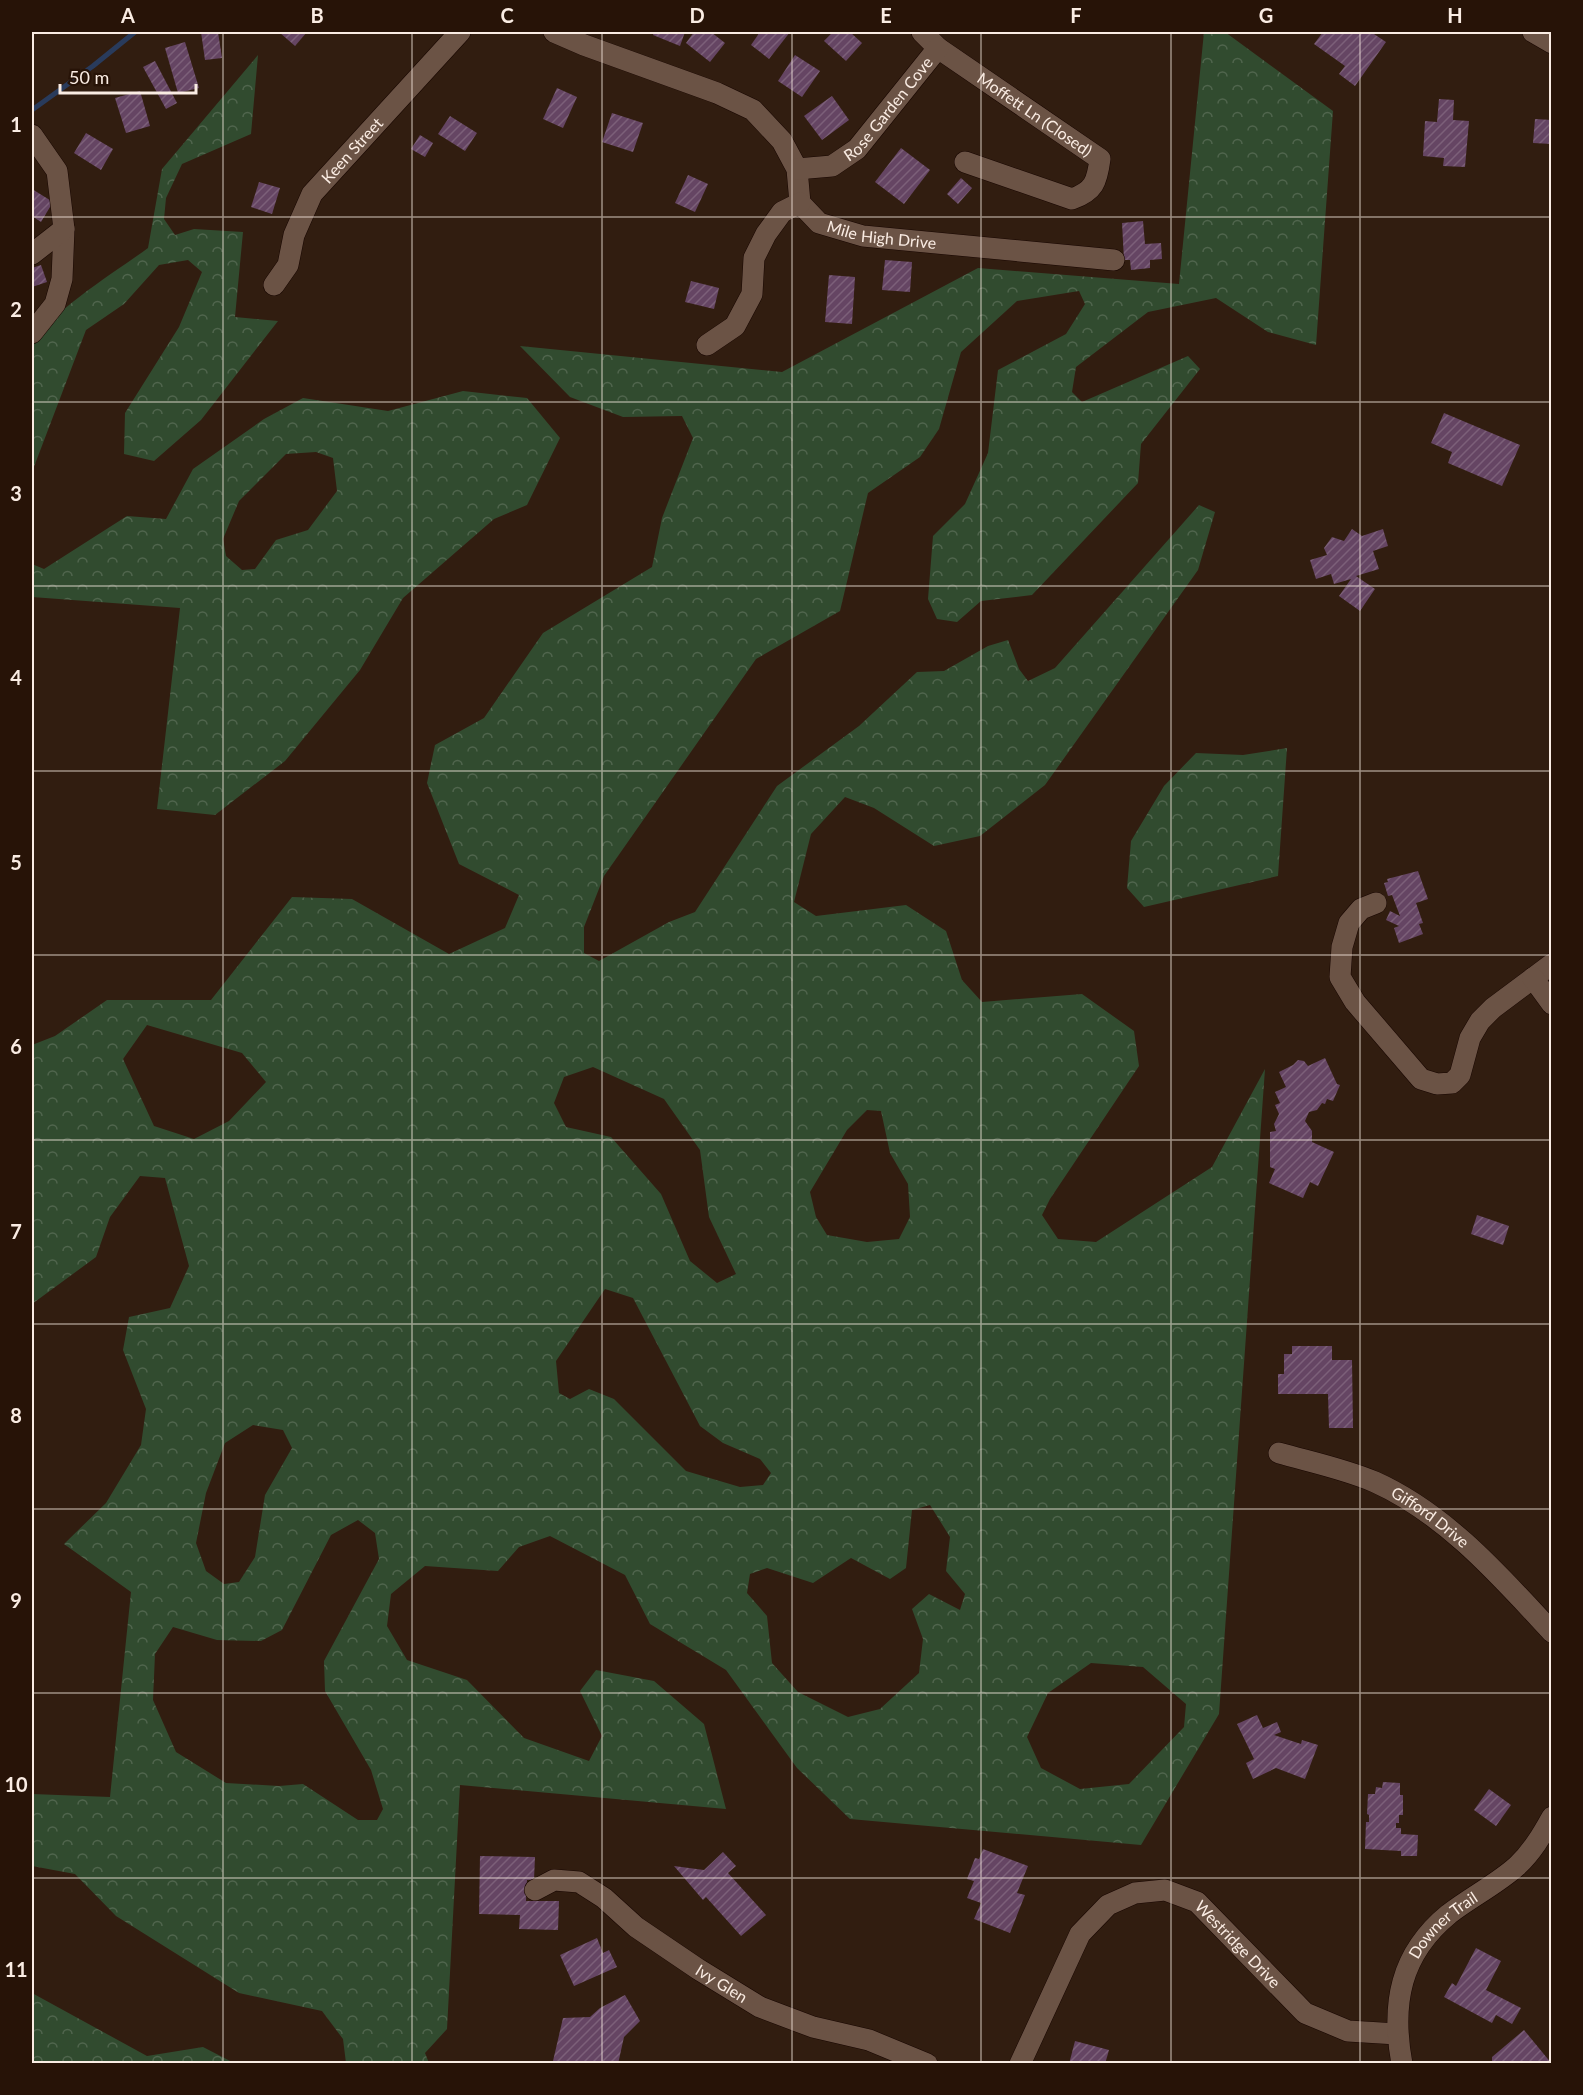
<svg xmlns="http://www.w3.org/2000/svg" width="1583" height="2095" font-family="Lato,sans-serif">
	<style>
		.forest { fill: url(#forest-crowns); fill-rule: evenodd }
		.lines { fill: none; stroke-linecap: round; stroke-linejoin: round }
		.stream { stroke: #293b5c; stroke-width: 5 }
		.building { fill: url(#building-hatch) }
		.minor-casing { stroke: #180600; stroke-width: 22 }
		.minor { stroke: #6b5345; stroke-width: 21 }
		.grid { fill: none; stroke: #faece3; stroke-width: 1.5; stroke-opacity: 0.55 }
		.labels { text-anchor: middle; stroke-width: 4.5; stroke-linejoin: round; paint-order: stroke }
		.street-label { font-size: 16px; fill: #faece3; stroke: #271307 }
		.neatline { fill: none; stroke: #faece3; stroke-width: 2 }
		.grid-label { font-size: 20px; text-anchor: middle; font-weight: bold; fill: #faece3 }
	</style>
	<defs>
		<pattern id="forest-crowns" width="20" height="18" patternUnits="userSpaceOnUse" patternTransform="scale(1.5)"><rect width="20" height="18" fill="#314b2f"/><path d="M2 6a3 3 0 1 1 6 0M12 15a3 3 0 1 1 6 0" fill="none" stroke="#50654d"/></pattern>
		<pattern id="building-hatch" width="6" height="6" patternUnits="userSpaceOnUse" patternTransform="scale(1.5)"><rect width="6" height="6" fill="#654563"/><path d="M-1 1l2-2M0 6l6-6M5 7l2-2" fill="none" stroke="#7c6079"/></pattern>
	</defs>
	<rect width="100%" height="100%" fill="#311d10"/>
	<!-- forest -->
	<g class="forest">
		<path d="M 1204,32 L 1225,32 L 1333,111 L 1316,345 L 1268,332 L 1216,298 L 1148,312 L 1076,367 L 1072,392 L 1082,402 L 1188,356 L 1200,369 L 1141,444 L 1138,483 L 1032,595 L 981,601 L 957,622 L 937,619 L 928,599 L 933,536 L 965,504 L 988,453 L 998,370 L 1066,334 L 1085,304 L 1079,291 L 1017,301 L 961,352 L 939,429 L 920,457 L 868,493 L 840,611 L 756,659 L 604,876 L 584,927 L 584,953 L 599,961 L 669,922 L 695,912 L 777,786 L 859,726 L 917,672 L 944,671 L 988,646 L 1008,640 L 1019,669 L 1028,681 L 1055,668 L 1199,505 L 1215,512 L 1198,570 L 1045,785 L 980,836 L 934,846 L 874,808 L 845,797 L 811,834 L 794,902 L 816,916 L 906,905 L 946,931 L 962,980 L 982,1002 L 1082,994 L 1134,1031 L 1139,1066 L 1050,1199 L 1042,1215 L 1058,1239 L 1096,1242 L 1212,1167 L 1265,1069 L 1219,1714 L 1141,1845 L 850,1819 L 797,1768 L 726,1670 L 650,1624 L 625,1575 L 550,1536 L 519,1547 L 498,1571 L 425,1566 L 391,1594 L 387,1626 L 407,1660 L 467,1680 L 524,1738 L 589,1761 L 602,1736 L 580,1691 L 596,1670 L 654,1681 L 704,1724 L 726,1809 L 460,1785 L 447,2029 L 425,2053 L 429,2063 L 346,2063 L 343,2039 L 322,2011 L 239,1993 L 116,1916 L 75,1874 L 32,1866 L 32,1794 L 110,1797 L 131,1592 L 64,1544 L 106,1503 L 141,1445 L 146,1409 L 123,1350 L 129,1317 L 170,1308 L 189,1266 L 165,1178 L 140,1176 L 110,1217 L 96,1257 L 32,1304 L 32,1045 L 55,1036 L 107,1000 L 211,1000 L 292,897 L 352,899 L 449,954 L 505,928 L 519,895 L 459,864 L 427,783 L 435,745 L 484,718 L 543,633 L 652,567 L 662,518 L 693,438 L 682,416 L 623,417 L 570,397 L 520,346 L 782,372 L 978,268 L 1179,284 ZM 147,1025 L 242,1053 L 266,1082 L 229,1121 L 194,1139 L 154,1126 L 123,1059 ZM 593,1067 L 664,1099 L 700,1150 L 709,1217 L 736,1274 L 717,1283 L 690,1261 L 661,1194 L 611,1137 L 566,1127 L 554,1103 L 564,1077 ZM 867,1110 L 881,1111 L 890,1153 L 908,1184 L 910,1217 L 899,1239 L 867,1242 L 827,1235 L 816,1217 L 810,1192 L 847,1130 ZM 605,1289 L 633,1298 L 700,1426 L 723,1443 L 760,1459 L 771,1473 L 763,1485 L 740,1487 L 686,1471 L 614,1399 L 589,1389 L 570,1399 L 559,1393 L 556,1361 ZM 253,1425 L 283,1430 L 292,1448 L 265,1495 L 255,1557 L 239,1582 L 224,1584 L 206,1571 L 196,1543 L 206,1493 L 225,1443 ZM 930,1505 L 950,1537 L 946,1571 L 965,1594 L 960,1610 L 929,1594 L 912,1609 L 923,1639 L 919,1673 L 880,1709 L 848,1717 L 798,1692 L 772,1663 L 767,1616 L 747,1593 L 750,1574 L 767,1568 L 813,1583 L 851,1558 L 890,1579 L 906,1568 L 912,1510 ZM 358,1520 L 375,1533 L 379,1559 L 324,1661 L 325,1691 L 371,1770 L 383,1809 L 377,1820 L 358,1820 L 303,1784 L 279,1786 L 226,1783 L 176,1752 L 153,1700 L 155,1654 L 173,1627 L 217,1640 L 261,1641 L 282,1630 L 331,1535 ZM 1091,1663 L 1143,1667 L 1186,1704 L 1184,1727 L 1129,1784 L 1080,1789 L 1041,1768 L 1027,1737 L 1048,1693 Z"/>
		<path d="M 258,55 L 251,134 L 182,164 L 166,198 L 164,219 L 175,235 L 194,229 L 243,232 L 235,317 L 278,321 L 201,420 L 154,461 L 124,454 L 125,413 L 179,327 L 202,272 L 188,260 L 159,265 L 124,304 L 86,330 L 32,472 L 32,345 C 52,310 114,273 148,248 L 162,169 Z"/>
		<path d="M 463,391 L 527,398 L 560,438 L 527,505 L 494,519 L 403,598 L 360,670 L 285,761 L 215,815 L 157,809 L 180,608 L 32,597 L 32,564 L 44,569 L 127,516 L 166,519 L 193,469 L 264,419 L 303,398 L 388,411 ZM 316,452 L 333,458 L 337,491 L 308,530 L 276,540 L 255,569 L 242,570 L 226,556 L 223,539 L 239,501 L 286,454 Z"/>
		<path d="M 1287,748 L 1278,876 L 1144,907 L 1127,888 L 1131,841 L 1164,786 L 1196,753 L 1243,755 Z"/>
		<path d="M 32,1993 L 147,2056 L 203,2047 L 234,2063 L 32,2063 Z"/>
	</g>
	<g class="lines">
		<!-- stream -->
		<path class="stream" d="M 32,110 L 93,66 L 135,32"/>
	</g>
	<!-- building -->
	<g class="building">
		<path d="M 201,32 L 218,32 L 222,58 L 205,60 Z"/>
		<path d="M 279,32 L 307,32 L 295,46 Z"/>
		<path d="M 654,32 L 685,32 L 680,46 L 653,35 Z"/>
		<path d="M 694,32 L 711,32 L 725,43 L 710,62 L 686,43 Z"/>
		<path d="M 760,32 L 790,32 L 769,59 L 751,45 Z"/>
		<path d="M 833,32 L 850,32 L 862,43 L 846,61 L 824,41 Z"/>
		<path d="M 1323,32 L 1371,32 L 1386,42 L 1355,86 L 1339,74 L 1345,66 L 1314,44 Z"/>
		<path d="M 185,42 L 199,88 L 178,93 L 165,48 Z"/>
		<path d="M 795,55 L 820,71 L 802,97 L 778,81 Z"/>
		<path d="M 155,61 L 177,103 L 166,109 L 143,67 Z"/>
		<path d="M 557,88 L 577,97 L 563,128 L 543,119 Z"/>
		<path d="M 140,91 L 150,126 L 126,133 L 115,98 Z"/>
		<path d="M 832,96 L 849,120 L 822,140 L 804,116 Z"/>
		<path d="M 1439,99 L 1454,100 L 1453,120 L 1469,121 L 1465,167 L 1443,166 L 1444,158 L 1423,156 L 1425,121 L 1437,122 Z"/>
		<path d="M 612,113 L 643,123 L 633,152 L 602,142 Z"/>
		<path d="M 450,116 L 477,133 L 465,151 L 438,134 Z"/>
		<path d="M 1535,119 L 1552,120 L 1552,144 L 1533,143 Z"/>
		<path d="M 86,133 L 113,149 L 101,170 L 74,153 Z"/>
		<path d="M 420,135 L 433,143 L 425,157 L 411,149 Z"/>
		<path d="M 901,148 L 930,170 L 904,204 L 875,182 Z"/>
		<path d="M 688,175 L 708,184 L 695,212 L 675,203 Z"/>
		<path d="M 961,178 L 972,188 L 958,204 L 947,194 Z"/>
		<path d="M 259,182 L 280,188 L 272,214 L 251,207 Z"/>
		<path d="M 32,189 L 53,202 L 41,222 L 32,216 Z"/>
		<path d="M 1143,221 L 1145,244 L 1161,243 L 1162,259 L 1150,260 L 1150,268 L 1131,270 L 1130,260 L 1124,260 L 1122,223 Z"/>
		<path d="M 885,260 L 912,262 L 910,292 L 882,290 Z"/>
		<path d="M 41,265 L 47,282 L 32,287 L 32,268 Z"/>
		<path d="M 829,275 L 855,277 L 852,324 L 825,322 Z"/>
		<path d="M 691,281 L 719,288 L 714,309 L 685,302 Z"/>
		<path d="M 1444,413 L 1520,445 L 1502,486 L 1448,463 L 1452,452 L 1431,443 Z"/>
		<path d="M 1352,529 L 1362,536 L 1383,529 L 1388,546 L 1373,551 L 1379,569 L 1356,576 L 1375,589 L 1360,611 L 1339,596 L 1351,579 L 1334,584 L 1331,574 L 1316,579 L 1310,560 L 1327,555 L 1324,548 L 1332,537 L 1344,541 Z"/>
		<path d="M 1418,871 L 1428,899 L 1416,903 L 1423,923 L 1419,924 L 1423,934 L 1399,943 L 1394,928 L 1399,926 L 1386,920 L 1390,911 L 1400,916 L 1392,895 L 1388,896 L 1384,883 L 1388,882 L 1387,879 Z"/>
		<path d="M 1325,1058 L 1337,1084 L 1340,1085 L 1333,1101 L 1327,1099 L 1325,1104 L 1322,1103 L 1317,1110 L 1309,1112 L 1305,1121 L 1312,1131 L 1312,1142 L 1334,1152 L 1318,1186 L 1310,1182 L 1303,1198 L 1269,1183 L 1275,1169 L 1270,1167 L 1270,1132 L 1276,1131 L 1274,1124 L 1279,1114 L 1275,1105 L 1280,1103 L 1275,1092 L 1286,1087 L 1279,1072 L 1293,1065 L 1298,1060 L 1304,1061 L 1308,1066 Z"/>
		<path d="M 1477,1215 L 1509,1226 L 1503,1245 L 1471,1234 Z"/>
		<path d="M 1292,1346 L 1332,1346 L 1332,1360 L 1352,1360 L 1353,1428 L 1329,1428 L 1328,1394 L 1278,1394 L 1278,1374 L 1284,1374 L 1284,1354 L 1292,1354 Z"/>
		<path d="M 1257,1715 L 1263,1728 L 1277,1722 L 1281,1732 L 1274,1735 L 1301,1744 L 1302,1740 L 1318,1745 L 1305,1779 L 1276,1768 L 1253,1779 L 1246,1763 L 1254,1759 L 1237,1724 Z"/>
		<path d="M 1383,1782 L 1400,1783 L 1400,1795 L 1403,1795 L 1403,1815 L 1399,1815 L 1399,1823 L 1396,1823 L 1396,1828 L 1401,1828 L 1401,1834 L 1418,1835 L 1417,1856 L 1401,1856 L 1401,1851 L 1365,1849 L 1366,1822 L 1369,1822 L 1369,1815 L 1367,1814 L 1368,1794 L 1375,1794 L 1376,1787 L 1382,1788 Z"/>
		<path d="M 1489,1789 L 1511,1805 L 1496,1826 L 1474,1810 Z"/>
		<path d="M 983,1849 L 1028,1866 L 1017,1893 L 1025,1895 L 1010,1933 L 974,1919 L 981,1903 L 967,1898 L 974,1881 L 967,1879 L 975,1858 L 979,1859 Z"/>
		<path d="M 723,1852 L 736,1866 L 728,1873 L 766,1915 L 741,1936 L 706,1897 L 703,1900 L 674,1866 L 704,1870 Z"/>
		<path d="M 480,1856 L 535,1857 L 534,1880 L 527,1880 L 526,1901 L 559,1901 L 558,1930 L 519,1929 L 520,1915 L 479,1914 Z"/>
		<path d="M 597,1938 L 603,1953 L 609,1950 L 617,1967 L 574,1986 L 560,1955 Z"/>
		<path d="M 1476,1948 L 1501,1961 L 1486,1990 L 1521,2008 L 1512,2024 L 1496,2015 L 1492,2023 L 1444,1997 L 1452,1983 L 1456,1986 Z"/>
		<path d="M 625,1995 L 640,2021 L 624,2037 L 618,2064 L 566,2064 L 553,2061 L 563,2018 L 590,2017 L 600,2008 Z"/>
		<path d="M 1524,2030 L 1552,2064 L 1492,2064 L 1492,2057 Z"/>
		<path d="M 1075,2041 L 1109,2050 L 1105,2064 L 1069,2064 Z"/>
	</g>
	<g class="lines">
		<defs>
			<g id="minor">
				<path id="s1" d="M 554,32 L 584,45 L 717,93 L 753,110 L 782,141 L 797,169 L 800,203 L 819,223 L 863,236 L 1114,260"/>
				<path id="s2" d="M 922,32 L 938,48 L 1100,159 C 1097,182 1094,191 1072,199 L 965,162"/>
				<path d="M 1533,32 L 1552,43"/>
				<path d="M 32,135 L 57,171 L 64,229 L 62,279 L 55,304 L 32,333"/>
				<path id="s3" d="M 797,169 L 832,166 L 857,149 L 938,48"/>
				<path d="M 32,254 L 64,229"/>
				<path id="s4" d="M 274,285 L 288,265 L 294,235 L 312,194 L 460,32"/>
				<path d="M 707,345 L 735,326 L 752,294 L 754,258 L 766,234 L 782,212 L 800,203"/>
				<path d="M 1376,903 L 1361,909 L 1349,923 L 1342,947 L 1340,977 L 1355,1002 L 1421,1079 L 1437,1084 L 1452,1083 L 1460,1075 L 1470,1038 L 1480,1021 L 1493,1008 L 1552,964"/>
				<path d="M 1533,978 L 1552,1004"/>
				<path id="s5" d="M 1279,1453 C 1311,1462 1345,1469 1375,1482 C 1446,1514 1500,1576 1552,1632"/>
				<path id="s6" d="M 535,1890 L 554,1880 L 579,1882 L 604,1898 L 636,1927 L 698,1969 L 760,2007 L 813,2027 L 869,2040 L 927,2064"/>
				<path id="s7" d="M 1020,2064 L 1080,1934 L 1108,1905 L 1135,1893 L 1165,1890 L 1197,1902 L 1305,2013 L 1348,2031 L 1397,2034"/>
				<path id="s8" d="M 1402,2064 C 1391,2004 1400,1954 1449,1914 C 1471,1897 1497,1884 1517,1866 C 1532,1852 1542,1835 1552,1817"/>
			</g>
		</defs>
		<!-- minor casing -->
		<use href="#minor" class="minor-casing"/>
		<!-- minor -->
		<use href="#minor" class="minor"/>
	</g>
	<!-- grid -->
	<path class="grid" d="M 223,32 L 223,2064M 412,32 L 412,2064M 602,32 L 602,2064M 792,32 L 792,2064M 981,32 L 981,2064M 1171,32 L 1171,2064M 1360,32 L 1360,2064M 32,217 L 1552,217M 32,402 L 1552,402M 32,586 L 1552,586M 32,771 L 1552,771M 32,955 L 1552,955M 32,1140 L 1552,1140M 32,1324 L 1552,1324M 32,1509 L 1552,1509M 32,1693 L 1552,1693M 32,1878 L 1552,1878"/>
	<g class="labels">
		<!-- street labels -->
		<g class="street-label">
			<text dy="6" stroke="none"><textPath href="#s3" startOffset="116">Rose Garden Cove</textPath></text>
			<text dy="6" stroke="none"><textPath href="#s2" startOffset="140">Moffett Ln (Closed)</textPath></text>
			<text dy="6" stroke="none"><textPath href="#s4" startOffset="159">Keen Street</textPath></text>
			<text dy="6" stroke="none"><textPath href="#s1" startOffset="414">Mile High Drive</textPath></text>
			<text dy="6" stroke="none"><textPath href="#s5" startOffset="166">Gifford Drive</textPath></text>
			<text dy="6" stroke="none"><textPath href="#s8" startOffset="154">Downer Trail</textPath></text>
			<text dy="6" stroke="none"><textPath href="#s7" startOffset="336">Westridge Drive</textPath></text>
			<text dy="6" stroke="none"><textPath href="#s6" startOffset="222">Ivy Glen</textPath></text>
		</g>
	</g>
	<!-- border -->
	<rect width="1583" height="2095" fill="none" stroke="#271307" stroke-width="66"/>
	<!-- scale -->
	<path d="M60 84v9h136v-9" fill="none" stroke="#faece3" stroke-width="3"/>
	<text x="69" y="84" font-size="18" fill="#faece3" stroke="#271307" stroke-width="4.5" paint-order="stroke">50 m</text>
	<rect x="33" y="33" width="1517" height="2029" class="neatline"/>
	<g class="grid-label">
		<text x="128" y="23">A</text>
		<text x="317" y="23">B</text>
		<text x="507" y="23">C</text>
		<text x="697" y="23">D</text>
		<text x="886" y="23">E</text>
		<text x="1076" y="23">F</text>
		<text x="1266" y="23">G</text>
		<text x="1455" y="23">H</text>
		<text x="16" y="132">1</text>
		<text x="16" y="317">2</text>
		<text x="16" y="501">3</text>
		<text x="16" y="685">4</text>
		<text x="16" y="870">5</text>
		<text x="16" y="1054">6</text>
		<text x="16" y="1239">7</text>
		<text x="16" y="1423">8</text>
		<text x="16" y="1608">9</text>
		<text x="16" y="1792">10</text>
		<text x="16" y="1977">11</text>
	</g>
</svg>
